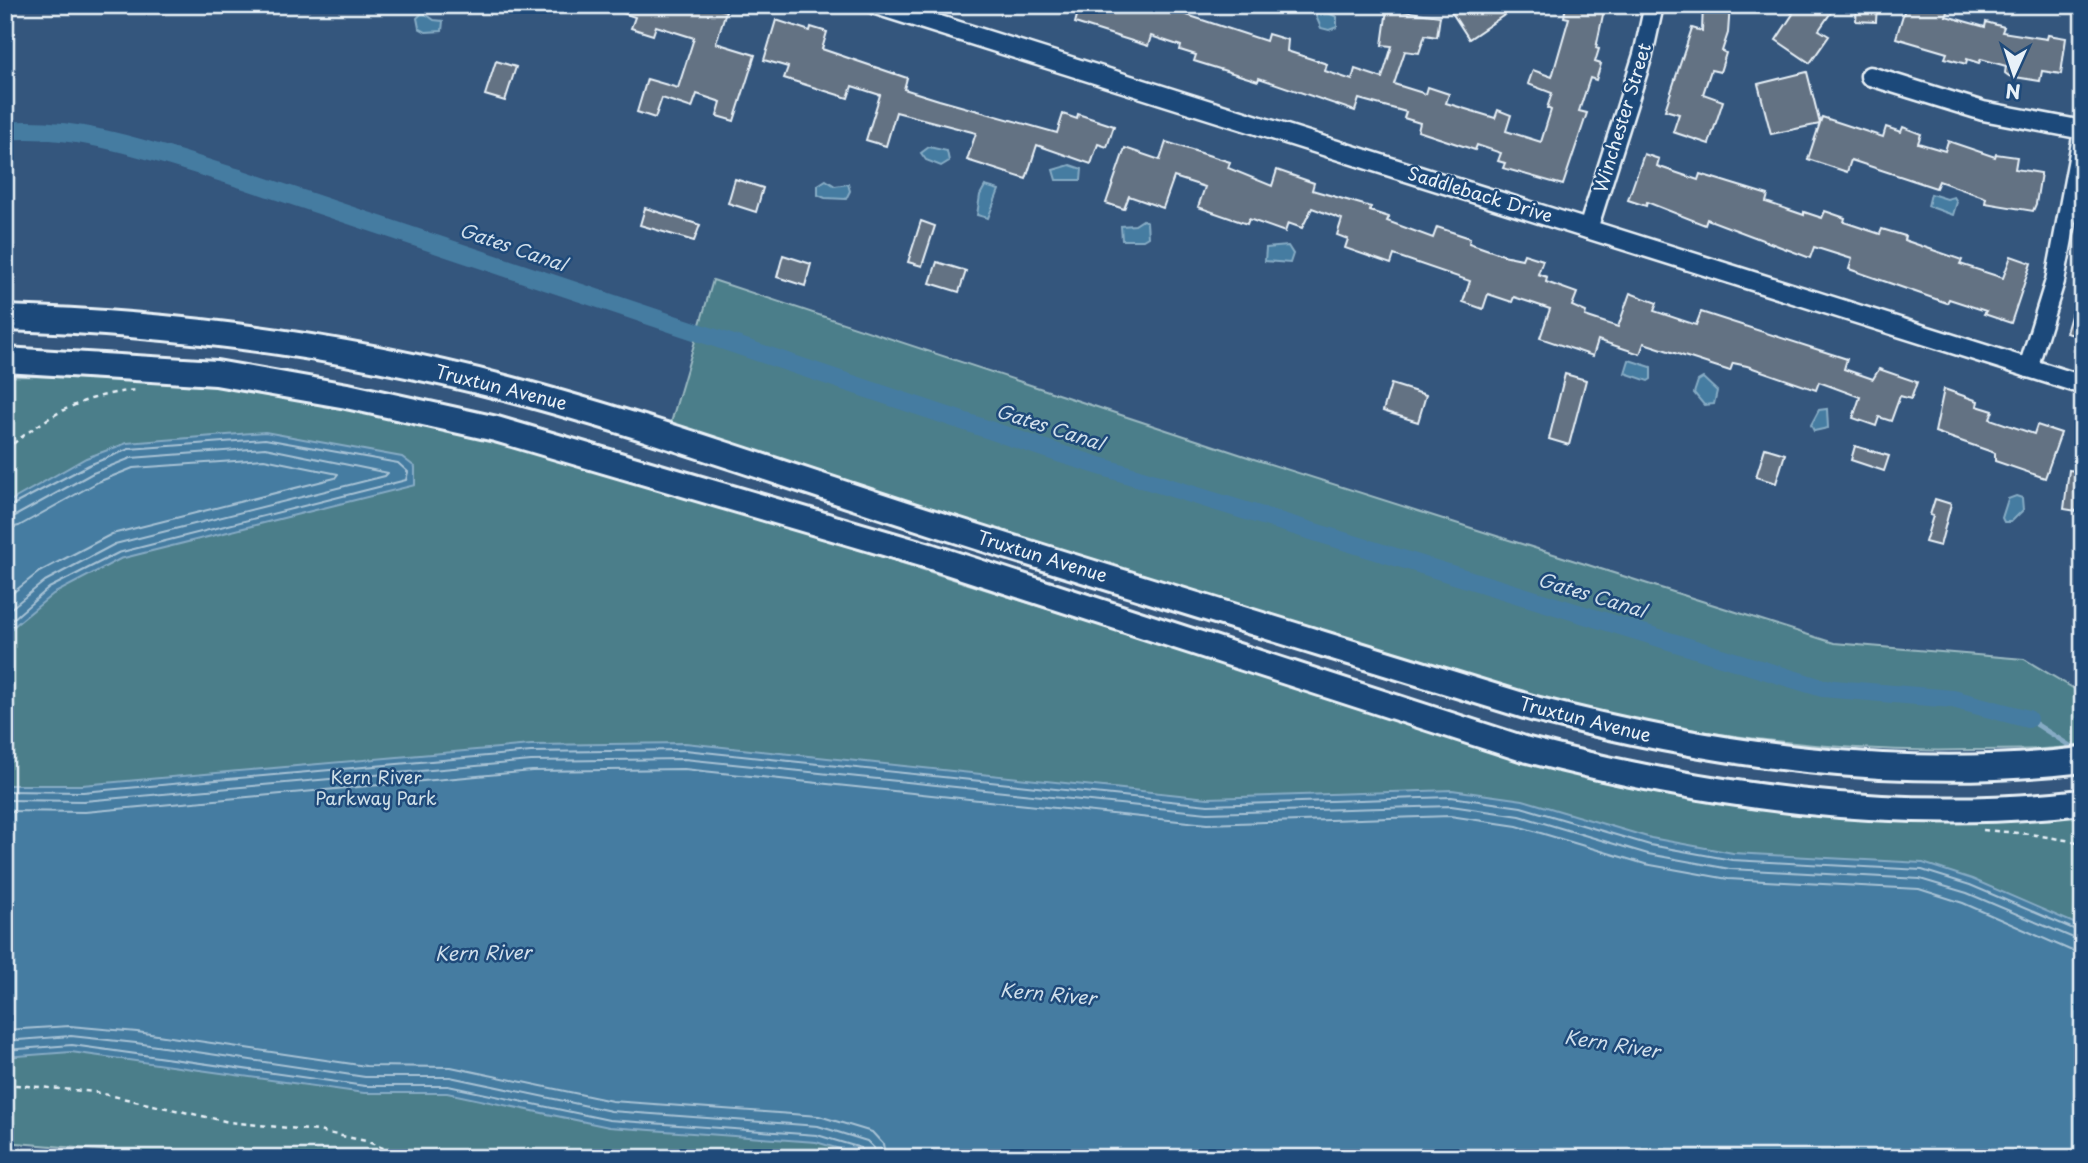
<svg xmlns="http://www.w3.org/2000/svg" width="2088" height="1163" font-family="'Playpen Sans',sans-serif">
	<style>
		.green { fill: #4b7e8a; stroke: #9ab8c1; stroke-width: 2 }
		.water { fill: #457ca1; stroke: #86abc4; stroke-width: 2 }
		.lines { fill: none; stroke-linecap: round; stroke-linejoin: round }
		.shore { stroke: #a7c2d5; stroke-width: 2 }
		.stream { stroke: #86abc4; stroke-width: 5 }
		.canal { stroke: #457ca1; stroke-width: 18 }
		.building { fill: #647283; stroke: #e8f1f8; stroke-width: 2 }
		.minor-casing { stroke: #e8f1f8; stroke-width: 23 }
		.secondary-casing { stroke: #e8f1f8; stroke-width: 30 }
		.path { stroke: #e8f1f8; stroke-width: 2.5; stroke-dasharray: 5 5; stroke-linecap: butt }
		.minor { stroke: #1f4a7a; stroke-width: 18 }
		.secondary { stroke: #1f4a7a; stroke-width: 24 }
		.labels { text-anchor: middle; stroke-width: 5; stroke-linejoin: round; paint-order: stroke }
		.street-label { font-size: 18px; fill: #e8f1f8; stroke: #1f4a7a }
		.park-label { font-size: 18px; fill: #d0e0e8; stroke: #1f4a7a }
		.water-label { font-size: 19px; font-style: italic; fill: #d0dfeb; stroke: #1f4a7a }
	</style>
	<rect width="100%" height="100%" fill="#34567d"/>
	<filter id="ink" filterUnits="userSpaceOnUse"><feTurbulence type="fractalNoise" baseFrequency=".0143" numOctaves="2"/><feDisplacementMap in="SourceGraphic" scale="14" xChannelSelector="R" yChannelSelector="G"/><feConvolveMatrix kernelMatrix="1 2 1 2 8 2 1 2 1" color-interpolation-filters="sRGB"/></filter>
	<g filter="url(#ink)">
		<!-- green -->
		<g class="green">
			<path d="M 713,280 L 1254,459 L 1834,643 L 2024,659 L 2083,694 L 2083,745 C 2046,751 2008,749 1971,750 C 1799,754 1643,727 1478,681 L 670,426 Z"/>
			<path d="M 5,376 L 117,377 L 236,388 L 388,413 L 610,471 L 1514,756 L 1643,788 L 2083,812 L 2083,1100 L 1768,1158 L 195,1158 L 5,1142 Z"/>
		</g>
		<!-- water -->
		<g class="water">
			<path d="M 1318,8 L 1337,17 L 1337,27 L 1329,30 L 1321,28 L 1315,14 Z"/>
			<path d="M 423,12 L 434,20 L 443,21 L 442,31 L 426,32 L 419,28 L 417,18 Z"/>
			<path d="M 929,147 L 947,151 L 949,161 L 941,166 L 926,160 L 921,153 Z"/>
			<path d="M 1070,165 L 1082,169 L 1081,180 L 1056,180 L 1053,170 Z"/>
			<path d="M 826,180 L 835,186 L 848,184 L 850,191 L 846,199 L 825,198 L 818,195 L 818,185 Z"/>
			<path d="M 985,186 L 999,190 L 988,218 L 977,215 L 980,195 Z"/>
			<path d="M 1931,194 L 1947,199 L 1954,197 L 1957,202 L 1953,215 L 1928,206 Z"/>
			<path d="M 1143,220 L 1147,222 L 1148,237 L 1143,240 L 1122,240 L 1121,226 L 1135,225 Z"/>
			<path d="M 1288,246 L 1293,254 L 1290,263 L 1265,261 L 1266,248 Z"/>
			<path d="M 1629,360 L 1651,367 L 1651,379 L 1648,381 L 1625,373 Z"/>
			<path d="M 1703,378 L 1717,391 L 1714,404 L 1704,405 L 1694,393 L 1698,381 Z"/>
			<path d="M 1827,409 L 1828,428 L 1814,431 L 1811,425 L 1819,410 Z"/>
			<path d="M 265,432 L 402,457 L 415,467 L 415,485 L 120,559 L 53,594 L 13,627 L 5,641 L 5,504 L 86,458 L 127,443 Z"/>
			<path d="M 2016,496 L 2022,498 L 2023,510 L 2011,522 L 2004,522 L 2002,518 L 2008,499 Z"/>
			<path d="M 685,743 L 1208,798 L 1452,790 L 1523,800 L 1651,838 L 1733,853 L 1923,863 L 1972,879 L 2083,927 L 2083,1158 L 870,1158 L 816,1142 L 609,1127 L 447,1093 L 364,1093 L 71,1052 L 5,1057 L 5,785 L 82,785 L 531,745 Z"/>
		</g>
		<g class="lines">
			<!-- shore -->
			<g class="shore">
				<path d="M 5,509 L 89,465 L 129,449 L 265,439 L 398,463 L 408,472 L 406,480 L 118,553 L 49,588 L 5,626"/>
				<path d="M 5,518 L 15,516 L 93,473 L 131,458 L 265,448 L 388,473 L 385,476 L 115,544 L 45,581 L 5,613"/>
				<path d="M 5,529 L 19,526 L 98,482 L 133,468 L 264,459 L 338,474 L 335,478 L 112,534 L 39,572 L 5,599"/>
				<path d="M 5,791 L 83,792 L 531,752 L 685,750 L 1208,805 L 1451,797 L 1521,807 L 1650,845 L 1732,860 L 1922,870 L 1970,885 L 2083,933"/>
				<path d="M 5,800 L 84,801 L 531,761 L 684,759 L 1207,813 L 1451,806 L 1520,816 L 1648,854 L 1730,869 L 1920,879 L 1967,893 L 2083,942"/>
				<path d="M 5,811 L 85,812 L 532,771 L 684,769 L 1207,824 L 1450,816 L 1517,826 L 1645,864 L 1728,879 L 1919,889 L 1963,903 L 2070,950 L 2083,953"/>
				<path d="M 5,1030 L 70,1026 L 137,1032 L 366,1066 L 451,1067 L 612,1101 L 819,1116 L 872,1132 L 883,1144 L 886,1158"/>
				<path d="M 5,1041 L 71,1036 L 136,1043 L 365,1077 L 450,1077 L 611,1111 L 818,1126 L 867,1141 L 874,1148 L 875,1158"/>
				<path d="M 5,1050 L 72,1045 L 365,1086 L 448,1086 L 609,1120 L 817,1135 L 861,1148 L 866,1158"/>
			</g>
			<!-- stream -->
			<path class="stream" d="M 2028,719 L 2078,751"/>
			<!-- canal -->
			<path class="canal" d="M 5,131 C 84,124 165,156 239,178 L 1064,455 L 1822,688 L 1953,699 L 2028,719"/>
		</g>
		<!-- building -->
		<g class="building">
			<path d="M 608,5 L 707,5 L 726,11 L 716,43 L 755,55 L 734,121 L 717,116 L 721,102 L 697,94 L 692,108 L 662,98 L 655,118 L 637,112 L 647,79 L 678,88 L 694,38 L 656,26 L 653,35 L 631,28 L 635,17 L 608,8 Z"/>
			<path d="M 1080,5 L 1176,5 L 1175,11 L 1266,41 L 1268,34 L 1288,40 L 1287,51 L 1327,64 L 1325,71 L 1352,80 L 1355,69 L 1382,78 L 1392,46 L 1382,45 L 1387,9 L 1440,16 L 1437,37 L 1425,35 L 1419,53 L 1405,51 L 1394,84 L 1426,94 L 1428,87 L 1449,94 L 1446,103 L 1495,118 L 1498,110 L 1511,115 L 1506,131 L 1541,142 L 1551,110 L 1547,108 L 1552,93 L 1528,84 L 1533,70 L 1552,77 L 1569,18 L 1564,17 L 1566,5 L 1605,5 L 1596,48 L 1599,49 L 1595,62 L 1601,64 L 1596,80 L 1590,78 L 1579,111 L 1587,113 L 1563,185 L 1503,168 L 1505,163 L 1498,161 L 1501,153 L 1477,145 L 1475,150 L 1418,131 L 1420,123 L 1404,118 L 1406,112 L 1359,99 L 1355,111 L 1259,78 L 1258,81 L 1194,61 L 1196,55 L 1180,50 L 1181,46 L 1151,36 L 1148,46 L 1075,23 Z"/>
			<path d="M 1447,5 L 1519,5 L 1469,39 Z"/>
			<path d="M 1703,5 L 1730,5 L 1728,33 L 1722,51 L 1726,53 L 1720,72 L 1711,70 L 1703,94 L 1723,101 L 1709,144 L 1673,132 L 1679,114 L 1665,110 L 1692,28 L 1702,31 Z"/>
			<path d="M 1779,5 L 1836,5 L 1819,30 L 1829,36 L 1810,63 L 1776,40 L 1793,14 Z"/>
			<path d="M 1857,5 L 1877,5 L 1876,22 L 1856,21 Z"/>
			<path d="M 1906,5 L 1937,5 L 1949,9 L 1946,16 L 1985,27 L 1986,22 L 2004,27 L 2002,32 L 2047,39 L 2048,35 L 2066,38 L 2061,74 L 2042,71 L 2040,81 L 2009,76 L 2005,73 L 2006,66 L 1981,59 L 1979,63 L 1967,59 L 1966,64 L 1945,58 L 1947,53 L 1896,38 Z"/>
			<path d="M 776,20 L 810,31 L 811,27 L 827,32 L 822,49 L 907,78 L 904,89 L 939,100 L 1057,133 L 1063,114 L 1077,119 L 1078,114 L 1114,126 L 1107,147 L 1098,144 L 1091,164 L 1037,145 L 1026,179 L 967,160 L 976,133 L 896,112 L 886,146 L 866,140 L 880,95 L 852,86 L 848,98 L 784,78 L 788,67 L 764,60 Z"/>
			<path d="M 496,61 L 516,67 L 505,101 L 485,95 Z"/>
			<path d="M 1807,72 L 1820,124 L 1771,134 L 1758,84 Z"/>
			<path d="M 1822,117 L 1883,137 L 1886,127 L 1901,132 L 1903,127 L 1921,134 L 1918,143 L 1945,151 L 1948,141 L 1995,157 L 1996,154 L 2017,157 L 2015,169 L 2041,173 L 2036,204 L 2033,211 L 1985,203 L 1986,198 L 1939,181 L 1936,188 L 1851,160 L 1847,172 L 1808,159 Z"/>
			<path d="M 1166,142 L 1230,162 L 1228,168 L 1272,186 L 1277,170 L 1314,183 L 1312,190 L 1371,207 L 1370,211 L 1389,217 L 1387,221 L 1433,238 L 1437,227 L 1470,238 L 1469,243 L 1503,255 L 1522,259 L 1524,254 L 1543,260 L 1538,274 L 1547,277 L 1546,282 L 1577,293 L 1572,306 L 1586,312 L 1585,316 L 1618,327 L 1630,293 L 1657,303 L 1654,311 L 1696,325 L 1701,312 L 1847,359 L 1844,369 L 1873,379 L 1879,369 L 1917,382 L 1911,399 L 1900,396 L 1891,421 L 1879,417 L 1876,426 L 1853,418 L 1860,397 L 1819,382 L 1816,390 L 1747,366 L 1733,363 L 1730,371 L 1644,343 L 1640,354 L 1598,340 L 1593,356 L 1540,338 L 1550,309 L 1514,297 L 1512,302 L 1488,294 L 1483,309 L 1463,302 L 1470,281 L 1394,255 L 1391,264 L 1345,248 L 1348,239 L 1337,235 L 1342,219 L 1312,208 L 1302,228 L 1288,223 L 1285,232 L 1249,219 L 1247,224 L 1198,207 L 1205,187 L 1174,177 L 1163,208 L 1129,196 L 1124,209 L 1106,203 L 1125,148 L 1160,160 Z"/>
			<path d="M 1644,154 L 1659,159 L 1657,166 L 1698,180 L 1700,174 L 1752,190 L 1768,195 L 1766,202 L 1804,215 L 1804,212 L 1822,218 L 1825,211 L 1845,218 L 1844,222 L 1880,234 L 1882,229 L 1905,236 L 1904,240 L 1962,260 L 1960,264 L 2003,278 L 2011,256 L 2031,263 L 2011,323 L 1984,314 L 1986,311 L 1949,299 L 1947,303 L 1849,269 L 1852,259 L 1814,247 L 1810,258 L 1707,219 L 1705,225 L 1647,202 L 1646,206 L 1628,200 Z"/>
			<path d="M 735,179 L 763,188 L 756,212 L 728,203 Z"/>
			<path d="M 645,208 L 700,225 L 694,241 L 640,225 Z"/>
			<path d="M 921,221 L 935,226 L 922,266 L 908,262 Z"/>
			<path d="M 783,255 L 811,264 L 805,286 L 777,277 Z"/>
			<path d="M 937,262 L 966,271 L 959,292 L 930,283 Z"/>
			<path d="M 2079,288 L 2083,288 L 2083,337 L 2066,333 Z"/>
			<path d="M 1565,374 L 1586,380 L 1569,445 L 1549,439 Z"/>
			<path d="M 1391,384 L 1426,395 L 1418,422 L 1383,411 Z"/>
			<path d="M 1944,389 L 1978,401 L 1977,406 L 1993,411 L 1990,419 L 2034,434 L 2037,425 L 2061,433 L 2045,478 L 1995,461 L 1995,453 L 1935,432 Z"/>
			<path d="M 1855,446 L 1889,456 L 1884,471 L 1851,460 Z"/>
			<path d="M 1765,448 L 1785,454 L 1776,483 L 1756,477 Z"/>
			<path d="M 2069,470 L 2083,472 L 2083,512 L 2064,509 Z"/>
			<path d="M 1935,499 L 1951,504 L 1940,546 L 1925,542 L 1933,516 L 1930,515 Z"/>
		</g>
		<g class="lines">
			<defs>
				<g id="minor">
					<path d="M 876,5 L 2083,385"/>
					<path d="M 1870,76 L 1983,111 L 2083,130"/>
					<path d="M 1588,229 L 1643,55 L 1654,5"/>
					<path d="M 2028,368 L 2055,281 L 2083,132"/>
				</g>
				<g id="secondary">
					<path d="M 5,318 C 175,323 344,346 509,389 C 652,427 793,478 934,523 C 1134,587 1335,647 1535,709 C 1713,755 1899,782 2083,760"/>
					<path d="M 5,360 L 216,373 L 347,396 L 496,429 L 929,556 L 1524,749 C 1705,796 1896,824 2083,802"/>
				</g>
			</defs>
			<!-- minor casing -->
			<use href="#minor" class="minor-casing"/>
			<!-- secondary casing -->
			<use href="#secondary" class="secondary-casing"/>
			<!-- path -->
			<g class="path">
				<path d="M 5,450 C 49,415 79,396 136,390"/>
				<path d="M 1983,830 L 2030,834 L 2083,843"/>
				<path d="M 5,1084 L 95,1092 L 229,1122 L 318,1131 L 366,1141 L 407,1158"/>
			</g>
			<!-- minor -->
			<use href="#minor" class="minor"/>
			<!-- secondary -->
			<use href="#secondary" class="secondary"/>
		</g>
	</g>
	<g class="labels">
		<!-- street labels -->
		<g class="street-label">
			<text transform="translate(1623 118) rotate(-73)" y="6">Winchester Street</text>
			<text transform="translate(1480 195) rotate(17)" y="6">Saddleback Drive</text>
			<text transform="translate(501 388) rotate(14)" y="6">Truxtun Avenue</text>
			<text transform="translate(1042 557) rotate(17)" y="6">Truxtun Avenue</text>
			<text transform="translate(1585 720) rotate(14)" y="6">Truxtun Avenue</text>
		</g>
		<!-- park labels -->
		<g class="park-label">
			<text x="376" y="784">Kern River<tspan x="376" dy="21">Parkway Park</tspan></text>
		</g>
		<!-- water labels -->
		<g class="water-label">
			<text transform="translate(513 247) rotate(19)" y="7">Gates Canal</text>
			<text transform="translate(1050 427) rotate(18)" y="7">Gates Canal</text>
			<text transform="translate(1592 595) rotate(17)" y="7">Gates Canal</text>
			<text transform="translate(483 953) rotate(-1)" y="7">Kern River</text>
			<text transform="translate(1048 994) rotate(5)" y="7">Kern River</text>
			<text transform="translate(1612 1044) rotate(9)" y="7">Kern River</text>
		</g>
	</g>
	<!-- margin -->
	<rect width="2088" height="1163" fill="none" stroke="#1f4a7a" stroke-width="28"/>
	<rect x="14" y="14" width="2060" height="1135" fill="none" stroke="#e8f1f8" stroke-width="2.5" filter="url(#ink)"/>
	<!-- north arrow -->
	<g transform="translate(2014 74) rotate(183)" stroke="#1f4a7a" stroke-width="5" paint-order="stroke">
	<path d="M0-5L12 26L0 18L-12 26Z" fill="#e8f1f8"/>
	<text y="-10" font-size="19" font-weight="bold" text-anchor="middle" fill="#e8f1f8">N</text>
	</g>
</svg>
